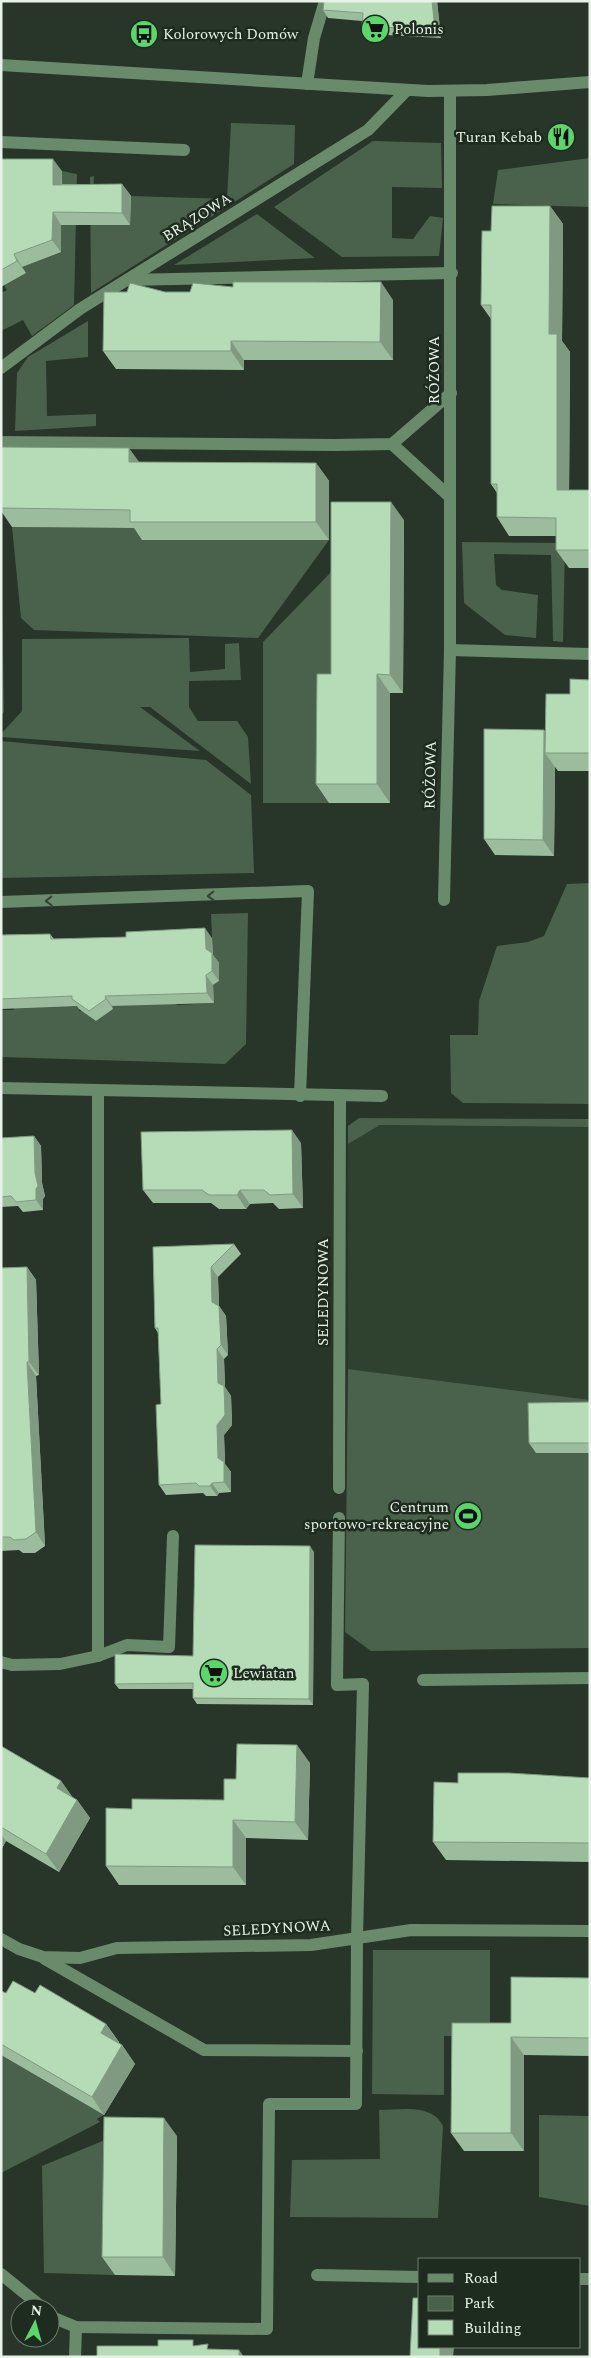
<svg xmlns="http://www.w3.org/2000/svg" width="591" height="2358" font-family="Spectral,serif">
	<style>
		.built { fill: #2e422f }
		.green { fill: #4a614b }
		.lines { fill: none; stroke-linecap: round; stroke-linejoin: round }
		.minor { stroke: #6a8a6c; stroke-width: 12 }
		.wall { fill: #9cbd9d }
		.shaded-wall { fill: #7f9a80 }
		.building { fill: #b5dcb7; stroke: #7f9a80 }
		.oneway { stroke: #314432 }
		.labels { text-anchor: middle; stroke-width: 5; stroke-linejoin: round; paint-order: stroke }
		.poi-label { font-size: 15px; fill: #e8f2e8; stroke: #1e2c1f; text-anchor: start }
		.street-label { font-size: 15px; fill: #e8f2e8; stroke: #1e2c1f }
	</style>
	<rect width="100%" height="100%" fill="#273628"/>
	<!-- built -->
	<path class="built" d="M 380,1125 L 590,1127 L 590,1400 L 348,1369 L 348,1144 Z"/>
	<!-- green -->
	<g class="green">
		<path d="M 231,123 L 295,125 L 294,164 L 91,293 L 90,177 L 94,176 L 93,196 L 130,225 L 131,196 L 227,199 Z"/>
		<path d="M 373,141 L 441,143 L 442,188 L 392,187 L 392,238 L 413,239 L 430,216 L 443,218 L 439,256 L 342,257 L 274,207 Z"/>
		<path d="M 590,158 L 590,207 L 493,204 L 498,170 Z"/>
		<path d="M 62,171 L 77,174 L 74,305 L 32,336 L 23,320 L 1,331 L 1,293 L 7,290 L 4,285 L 25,273 L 22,267 Z"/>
		<path d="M 257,214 L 315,258 L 174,265 Z"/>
		<path d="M 88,321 L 88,357 L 46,361 L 47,416 L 96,414 L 96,426 L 15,431 L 17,373 L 28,357 Z"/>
		<path d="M 344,520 L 329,693 L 329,803 L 263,803 L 263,642 L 334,569 Z"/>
		<path d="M 12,527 L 141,528 L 143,540 L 329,540 L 258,638 L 34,630 L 21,618 Z"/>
		<path d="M 1,531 L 4,712 L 1,715 Z"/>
		<path d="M 462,542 L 565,543 L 563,642 L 553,641 L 551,555 L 494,554 L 496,585 L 502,590 L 538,595 L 536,638 L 505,635 L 464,603 Z"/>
		<path d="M 189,638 L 190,672 L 225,669 L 225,644 L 239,643 L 241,680 L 189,681 L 189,707 L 198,721 L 237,721 L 248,737 L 251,784 L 150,707 L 140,707 L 200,751 L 1,737 L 1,734 L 22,711 L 22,639 Z"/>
		<path d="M 1,741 L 206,760 L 251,795 L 254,873 L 1,878 Z"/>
		<path d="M 590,883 L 590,1104 L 463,1103 L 451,1093 L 450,1035 L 478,1035 L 479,1001 L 497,946 L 528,942 L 544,936 L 567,884 Z"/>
		<path d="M 248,913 L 246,1044 L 225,1064 L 1,1057 L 1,1010 L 13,1010 L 19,1003 L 79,1006 L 79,1011 L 113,1009 L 112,1006 L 172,1000 L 177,1005 L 214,1003 L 213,985 L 219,981 L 219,963 L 213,959 L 211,914 Z"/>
		<path d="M 359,1118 L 590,1119 L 590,1127 L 380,1125 L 348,1144 L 348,1126 Z"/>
		<path d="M 348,1369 L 590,1400 L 590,1648 L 371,1651 L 345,1632 Z"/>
		<path d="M 373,1950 L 490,1950 L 490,2036 L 444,2036 L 444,2095 L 372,2094 Z"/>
		<path d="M 1,2055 L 104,2115 L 97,2119 L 100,2122 L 1,2173 Z"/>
		<path d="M 379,2110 C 400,2110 432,2103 443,2126 L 438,2218 L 290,2217 L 292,2160 L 380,2159 Z"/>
		<path d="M 539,2115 L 590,2116 L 590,2206 L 539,2197 Z"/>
		<path d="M 117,2135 L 115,2275 L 44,2273 L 42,2166 Z"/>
	</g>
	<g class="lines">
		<!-- minor -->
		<g class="minor">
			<path d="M 1,65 L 428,91 L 487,90 L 590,82"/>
			<path d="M 307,84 L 314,38 L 325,1"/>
			<path d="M 1,142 L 184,150"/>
			<path d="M 127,280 L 452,273"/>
			<path d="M 1,368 L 80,309 L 368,130 L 407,90"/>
			<path d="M 1,442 L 335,445 L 392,444 L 451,393"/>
			<path d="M 392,444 L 450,497"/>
			<path d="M 450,650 L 590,654"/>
			<path d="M 444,900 L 450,650 L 450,91"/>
			<path d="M 1,902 L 308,891 L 300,1096"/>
			<path d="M 1,1088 L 382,1096"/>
			<path d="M 339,1488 L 340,1096"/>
			<path d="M 98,1656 L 98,1091"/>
			<path d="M 1,1662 L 12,1665 L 60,1664 L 98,1656 L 127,1645 L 169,1647 L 173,1536"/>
			<path d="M 423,1680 L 590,1678"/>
			<path d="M 1,1939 L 19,1949 L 43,1957 L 80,1958 L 117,1948 L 311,1945 L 411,1930 L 590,1931"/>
			<path d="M 45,1959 L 204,2050 L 357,2051"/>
			<path d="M 1,2274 L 43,2308"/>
			<path d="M 317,2275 L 420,2277"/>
			<path d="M 580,2279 L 590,2279"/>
			<path d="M 50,2315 L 54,2318 L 76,2327 L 267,2329 L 269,2104 L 356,2104 L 357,1938 L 363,1684 L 337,1685 L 339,1518"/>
			<path d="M 75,2357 L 76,2327"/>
		</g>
	</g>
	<!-- wall -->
	<g class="wall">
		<path d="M 324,1 L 437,1 L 441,38 L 368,34 L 362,26 L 362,21 L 328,18 L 323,10 Z"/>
		<path d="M 1,159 L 62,171 L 62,184 L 122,184 L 131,196 L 130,225 L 61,225 L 61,252 L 22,267 L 26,273 L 1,287 Z"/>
		<path d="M 550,206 L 563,224 L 562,341 L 570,352 L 569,490 L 590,490 L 590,568 L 569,568 L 556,550 L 556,536 L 509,536 L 497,517 L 497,493 L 491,484 L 491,319 L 481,305 L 491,231 Z"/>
		<path d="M 233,287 L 393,300 L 393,360 L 244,360 L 244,370 L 116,369 L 103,351 L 165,292 L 190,292 Z"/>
		<path d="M 1,447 L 139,462 L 316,463 L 329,481 L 329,540 L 142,540 L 134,528 L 12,527 L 1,511 Z"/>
		<path d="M 404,520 L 403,693 L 390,693 L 390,803 L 329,803 L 316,784 Z"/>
		<path d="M 590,680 L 590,771 L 558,771 L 555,767 L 554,856 L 495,855 L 484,839 L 545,731 L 570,694 Z"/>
		<path d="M 50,934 L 54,939 L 212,938 L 213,955 L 219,963 L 219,981 L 213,985 L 214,1003 L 112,1006 L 113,1009 L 96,1021 L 79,1009 L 77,1006 L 1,1009 L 1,935 Z"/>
		<path d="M 34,1136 L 41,1146 L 42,1183 L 45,1196 L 43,1199 L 43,1210 L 23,1212 L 18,1206 L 1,1207 L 1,1138 Z"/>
		<path d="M 301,1143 L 303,1208 L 279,1209 L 273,1203 L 250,1204 L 246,1209 L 219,1209 L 211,1203 L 153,1203 L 143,1190 Z"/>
		<path d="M 234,1244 L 241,1254 L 218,1277 L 219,1306 L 226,1316 L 228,1355 L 224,1359 L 225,1387 L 231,1396 L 232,1425 L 224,1435 L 225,1464 L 231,1472 L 231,1492 L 219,1493 L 217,1496 L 206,1496 L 203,1493 L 166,1495 L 159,1485 L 161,1404 L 158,1333 L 155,1328 L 153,1247 Z"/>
		<path d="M 27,1267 L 36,1280 L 39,1375 L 36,1376 L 45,1546 L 35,1553 L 23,1553 L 19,1550 L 1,1551 L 1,1268 Z"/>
		<path d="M 590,1402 L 590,1453 L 536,1453 L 529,1443 Z"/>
		<path d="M 314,1552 L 313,1705 L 197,1704 L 193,1698 L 193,1689 L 119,1689 L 115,1684 L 193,1656 Z"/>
		<path d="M 1,1746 L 61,1781 L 72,1797 L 77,1800 L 90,1818 L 59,1872 L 6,1841 L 1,1850 Z"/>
		<path d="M 310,1763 L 308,1840 L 246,1838 L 246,1885 L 119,1885 L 106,1866 L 132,1809 L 224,1800 L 236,1779 Z"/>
		<path d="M 590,1778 L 590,1862 L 446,1860 L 433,1842 L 458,1783 Z"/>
		<path d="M 590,1978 L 590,2056 L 524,2055 L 524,2151 L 464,2151 L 451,2133 L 511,2023 Z"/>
		<path d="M 1,1991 L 6,1993 L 35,1993 L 106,2024 L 119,2042 L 119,2043 L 122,2045 L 135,2064 L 104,2115 L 1,2055 Z"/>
		<path d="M 177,2136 L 175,2276 L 115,2275 L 102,2257 Z"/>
	</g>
	<!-- shaded-wall -->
	<g class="shaded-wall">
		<path d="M 432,1 L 437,1 L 441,38 L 435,30 Z"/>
		<path d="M 53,159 L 62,171 L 61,197 L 53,185 Z"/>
		<path d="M 122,184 L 131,196 L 130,225 L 122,213 Z"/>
		<path d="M 550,206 L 563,224 L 562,341 L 570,352 L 569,508 L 557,490 L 549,334 Z"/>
		<path d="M 53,212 L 61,225 L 61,252 L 52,240 Z"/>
		<path d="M 14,254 L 22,267 L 26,273 L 17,261 Z"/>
		<path d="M 381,282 L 393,300 L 393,360 L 380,342 Z"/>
		<path d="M 231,341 L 244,360 L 244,370 L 231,351 Z"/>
		<path d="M 129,448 L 142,466 L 129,462 Z"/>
		<path d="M 316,463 L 329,481 L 329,540 L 316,522 Z"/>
		<path d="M 391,502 L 404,520 L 403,693 L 390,675 Z"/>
		<path d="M 377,674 L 390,693 L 390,803 L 377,784 Z"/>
		<path d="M 544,730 L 556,746 L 545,753 L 555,767 L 554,856 L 543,840 Z"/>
		<path d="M 205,928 L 212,938 L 213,955 L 219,963 L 219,981 L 212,971 L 206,949 Z"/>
		<path d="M 206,975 L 213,985 L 214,1003 L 207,993 Z"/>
		<path d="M 105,996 L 112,1006 L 113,1009 L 106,999 Z"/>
		<path d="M 292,1130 L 301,1143 L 303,1208 L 293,1194 Z"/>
		<path d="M 34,1136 L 41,1146 L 42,1183 L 45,1196 L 43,1199 L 43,1210 L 36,1200 Z"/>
		<path d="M 240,1190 L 250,1204 L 246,1209 L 237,1195 Z"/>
		<path d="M 27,1267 L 36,1280 L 39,1375 L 29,1362 Z"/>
		<path d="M 211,1267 L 218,1277 L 219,1306 L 226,1316 L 228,1355 L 221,1345 L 212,1302 Z"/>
		<path d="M 217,1349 L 224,1359 L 225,1387 L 231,1396 L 232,1425 L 224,1435 L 225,1464 L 231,1472 L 231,1492 L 224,1482 L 218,1458 L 217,1425 L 218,1383 Z"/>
		<path d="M 27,1362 L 36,1376 L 45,1546 L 36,1532 Z"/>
		<path d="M 212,1483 L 219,1493 L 217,1496 L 210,1486 Z"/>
		<path d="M 310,1546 L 314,1552 L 313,1705 L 309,1699 Z"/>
		<path d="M 297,1745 L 310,1763 L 308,1840 L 295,1822 Z"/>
		<path d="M 61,1781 L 74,1799 L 57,1788 Z"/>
		<path d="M 77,1800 L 90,1818 L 59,1872 L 46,1854 Z"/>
		<path d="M 233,1820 L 246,1838 L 246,1885 L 233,1867 Z"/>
		<path d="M 1,1834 L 6,1841 L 1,1850 Z"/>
		<path d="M 106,2024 L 119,2042 L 114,2051 L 101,2033 Z"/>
		<path d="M 511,2037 L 524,2055 L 524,2151 L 511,2133 Z"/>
		<path d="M 122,2045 L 135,2064 L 104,2115 L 92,2097 Z"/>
		<path d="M 164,2118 L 177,2136 L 175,2276 L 163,2257 Z"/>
		<path d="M 440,2347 L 454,2347 L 453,2357 L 440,2357 Z"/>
		<path d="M 239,2350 L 244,2357 L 239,2357 Z"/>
	</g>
	<!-- building -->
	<g class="building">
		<path d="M 324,1 L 432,1 L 435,30 L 362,26 L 363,13 L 323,10 Z"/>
		<path d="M 1,159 L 53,159 L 53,185 L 122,184 L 122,213 L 53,212 L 52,240 L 14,254 L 17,261 L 1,270 Z"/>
		<path d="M 492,206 L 550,206 L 549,334 L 557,334 L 557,490 L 590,490 L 590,550 L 556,550 L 556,518 L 497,517 L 497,484 L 491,484 L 491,305 L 481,305 L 482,231 L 491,231 Z"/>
		<path d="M 233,282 L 381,282 L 380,342 L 231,341 L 231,351 L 103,351 L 104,292 L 127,292 L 130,283 L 165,292 L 190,292 L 193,283 L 233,287 Z"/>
		<path d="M 1,447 L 129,448 L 129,462 L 316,463 L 316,522 L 130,522 L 130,510 L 1,508 Z"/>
		<path d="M 331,502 L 391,502 L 390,675 L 377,674 L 377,784 L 316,784 L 317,674 L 331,674 Z"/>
		<path d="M 570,679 L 590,680 L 590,753 L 545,753 L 546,694 L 570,694 Z"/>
		<path d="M 484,729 L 544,730 L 543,840 L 484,839 Z"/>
		<path d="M 205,928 L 206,949 L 212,953 L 212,971 L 206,975 L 207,993 L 105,996 L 106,999 L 89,1011 L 72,999 L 72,996 L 1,999 L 1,935 L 50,934 L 51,939 L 126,937 L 126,932 Z"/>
		<path d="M 292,1130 L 293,1194 L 270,1195 L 264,1190 L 240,1190 L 237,1195 L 209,1195 L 202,1190 L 143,1190 L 141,1132 Z"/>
		<path d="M 34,1136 L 35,1173 L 38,1186 L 36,1189 L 36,1200 L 16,1202 L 11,1196 L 1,1197 L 1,1138 Z"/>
		<path d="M 234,1244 L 211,1267 L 212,1302 L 219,1306 L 221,1345 L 217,1349 L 218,1383 L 224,1386 L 225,1415 L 217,1425 L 218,1458 L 224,1462 L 224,1482 L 212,1483 L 210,1486 L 199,1486 L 196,1483 L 159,1485 L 156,1405 L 161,1404 L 158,1328 L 155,1328 L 153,1247 Z"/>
		<path d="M 27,1267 L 29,1362 L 27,1362 L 36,1532 L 26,1539 L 14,1540 L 10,1537 L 1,1537 L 1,1268 Z"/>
		<path d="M 590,1402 L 590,1443 L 529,1443 L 528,1403 Z"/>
		<path d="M 195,1545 L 310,1546 L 309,1699 L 193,1698 L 193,1683 L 115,1684 L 115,1654 L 193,1656 Z"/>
		<path d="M 237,1744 L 297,1745 L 295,1822 L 233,1820 L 233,1867 L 106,1866 L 106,1808 L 132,1809 L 132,1799 L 224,1800 L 224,1779 L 236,1779 Z"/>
		<path d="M 1,1746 L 61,1781 L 57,1788 L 77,1800 L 46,1854 L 1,1827 Z"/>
		<path d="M 458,1773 L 509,1773 L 590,1778 L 590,1843 L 433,1842 L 434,1782 L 458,1783 Z"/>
		<path d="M 511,1977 L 590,1978 L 590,2038 L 511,2037 L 511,2133 L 451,2133 L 452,2023 L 511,2023 Z"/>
		<path d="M 13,1981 L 35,1993 L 40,1985 L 106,2024 L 101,2033 L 122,2045 L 92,2097 L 1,2044 L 1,1991 L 6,1993 Z"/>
		<path d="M 104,2117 L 164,2118 L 163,2257 L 102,2257 Z"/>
		<path d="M 413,2298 L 420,2298 L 420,2347 L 440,2347 L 440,2357 L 410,2357 Z"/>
		<path d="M 158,2340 L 193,2340 L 193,2346 L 208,2344 L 207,2349 L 239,2350 L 239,2357 L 97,2357 L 97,2346 L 158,2346 Z"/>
	</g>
	<!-- one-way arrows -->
	<defs><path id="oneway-chevron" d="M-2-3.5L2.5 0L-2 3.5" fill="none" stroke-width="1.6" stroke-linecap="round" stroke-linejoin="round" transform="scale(1.25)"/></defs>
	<g class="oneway">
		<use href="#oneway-chevron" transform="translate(211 896) rotate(178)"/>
		<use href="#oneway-chevron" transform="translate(49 901) rotate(178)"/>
	</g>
	<!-- icons -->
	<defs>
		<symbol id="supermarket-disc" viewBox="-11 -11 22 22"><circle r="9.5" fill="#5cd56d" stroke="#1e2c1f"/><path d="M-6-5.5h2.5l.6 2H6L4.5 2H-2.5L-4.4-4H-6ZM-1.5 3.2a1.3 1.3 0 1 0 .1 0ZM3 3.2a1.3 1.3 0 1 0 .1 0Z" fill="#111"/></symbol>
		<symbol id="bus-disc" viewBox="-11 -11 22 22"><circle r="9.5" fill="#5cd56d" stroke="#1e2c1f"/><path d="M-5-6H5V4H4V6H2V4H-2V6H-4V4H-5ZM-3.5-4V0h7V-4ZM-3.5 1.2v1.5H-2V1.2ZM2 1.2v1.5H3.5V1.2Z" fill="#111"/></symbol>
		<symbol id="restaurant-disc" viewBox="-11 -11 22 22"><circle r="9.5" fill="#5cd56d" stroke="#1e2c1f"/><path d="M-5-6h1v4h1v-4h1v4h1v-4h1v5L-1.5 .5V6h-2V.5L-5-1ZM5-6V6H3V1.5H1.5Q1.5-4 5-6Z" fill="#111"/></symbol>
		<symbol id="stadium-disc" viewBox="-11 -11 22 22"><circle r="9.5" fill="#5cd56d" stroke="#1e2c1f"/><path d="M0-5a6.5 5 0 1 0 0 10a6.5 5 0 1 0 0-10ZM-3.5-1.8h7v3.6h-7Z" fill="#111"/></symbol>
	</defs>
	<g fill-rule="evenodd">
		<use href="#supermarket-disc" x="359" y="13" width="32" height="32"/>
		<use href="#bus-disc" x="128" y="18" width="32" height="32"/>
		<use href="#restaurant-disc" x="545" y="121" width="32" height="32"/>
		<use href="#stadium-disc" x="452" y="1500" width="32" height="32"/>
		<use href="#supermarket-disc" x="198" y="1657" width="32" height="32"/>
	</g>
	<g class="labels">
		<!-- poi labels -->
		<g class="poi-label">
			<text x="394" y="34">Polonis</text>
			<text x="163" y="39">Kolorowych Domów</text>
			<text x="542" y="142" text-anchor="end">Turan Kebab</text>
			<text x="449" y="1512" text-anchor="end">Centrum<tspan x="449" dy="17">sportowo-rekreacyjne</tspan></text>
			<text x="233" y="1678">Lewiatan</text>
		</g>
		<!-- street labels -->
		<g class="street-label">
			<text transform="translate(197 217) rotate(-32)" y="5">BRĄZOWA</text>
			<text transform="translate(434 370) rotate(-90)" y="5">RÓŻOWA</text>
			<text transform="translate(430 775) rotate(-89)" y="5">RÓŻOWA</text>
			<text transform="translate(323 1292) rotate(-90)" y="5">SELEDYNOWA</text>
			<text transform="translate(277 1928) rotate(-3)" y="5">SELEDYNOWA</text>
		</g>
	</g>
	<!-- border -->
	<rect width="591" height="2358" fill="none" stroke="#e8f2e8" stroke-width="5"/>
	<!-- legend -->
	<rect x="418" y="2258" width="162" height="90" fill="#1e2c1f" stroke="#6f7b6f"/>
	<rect x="428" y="2274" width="25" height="8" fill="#6a8a6c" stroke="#6f7b6f"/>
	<text x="464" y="2283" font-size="15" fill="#e8f2e8">Road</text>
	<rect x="428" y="2296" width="25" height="15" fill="#4a614b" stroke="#6f7b6f"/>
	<text x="464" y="2308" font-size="15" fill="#e8f2e8">Park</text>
	<rect x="428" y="2320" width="25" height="15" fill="#b5dcb7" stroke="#6f7b6f"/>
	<text x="464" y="2333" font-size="15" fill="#e8f2e8">Building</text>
	<!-- north arrow -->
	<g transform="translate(35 2323) rotate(6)"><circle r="24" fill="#1e2c1f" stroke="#6f7b6f"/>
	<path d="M0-4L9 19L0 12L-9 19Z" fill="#5cd56d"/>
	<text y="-8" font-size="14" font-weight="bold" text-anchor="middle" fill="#e8f2e8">N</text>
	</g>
</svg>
